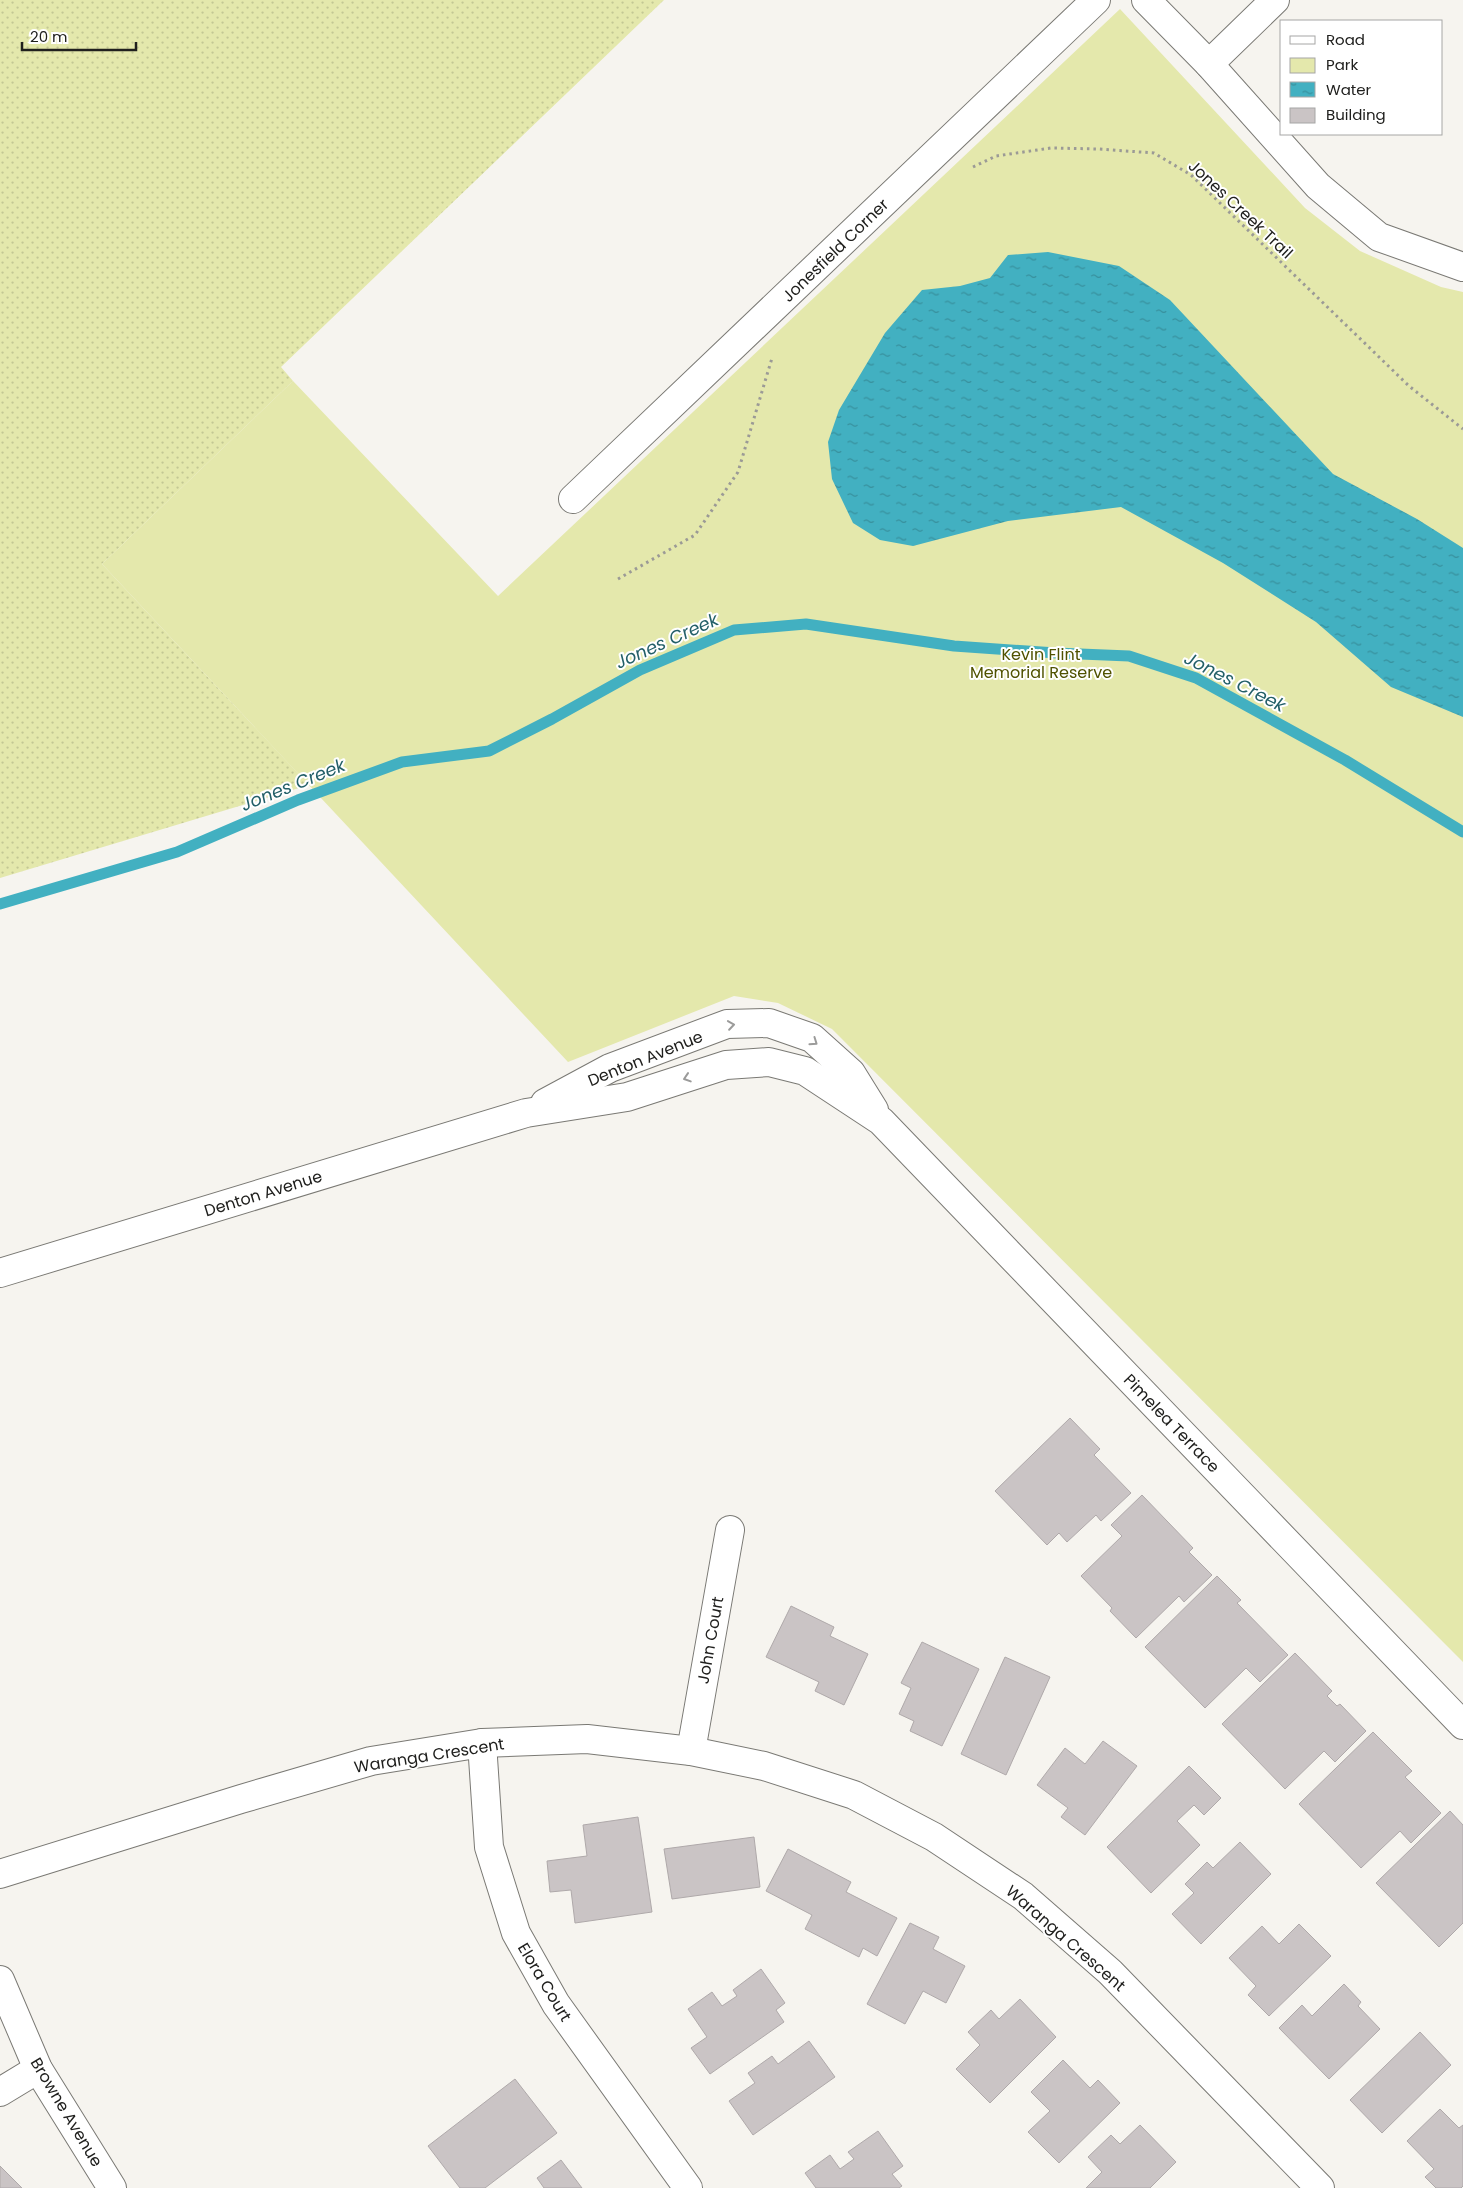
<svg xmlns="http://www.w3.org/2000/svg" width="1463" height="2188" font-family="Poppins,sans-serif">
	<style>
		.grass { fill: url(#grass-dots) }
		.park { fill: #e4e8ac }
		.water { fill: url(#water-ripples) }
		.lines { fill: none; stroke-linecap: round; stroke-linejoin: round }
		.stream { stroke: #42b0c1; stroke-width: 11 }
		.building { fill: #cac4c5; stroke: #afa9aa }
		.minor-casing { stroke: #7a7974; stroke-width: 30 }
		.tertiary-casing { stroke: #7a7974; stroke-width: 30 }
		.path { stroke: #9b9a96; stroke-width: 3; stroke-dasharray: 2.5 4; stroke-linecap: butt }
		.minor { stroke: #fff; stroke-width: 28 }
		.tertiary { stroke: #fff; stroke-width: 28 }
		.oneway { stroke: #9b9b9a }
		.labels { text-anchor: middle; stroke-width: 4; stroke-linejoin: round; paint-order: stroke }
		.street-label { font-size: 16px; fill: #20201e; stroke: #fff }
		.park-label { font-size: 16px; fill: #505200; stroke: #fff }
		.water-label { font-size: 18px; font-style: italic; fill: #235f68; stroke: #fff }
	</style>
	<defs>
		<pattern id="grass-dots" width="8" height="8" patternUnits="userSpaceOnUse" patternTransform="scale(1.25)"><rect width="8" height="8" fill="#e4e8ac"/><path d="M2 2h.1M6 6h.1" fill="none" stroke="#c3c794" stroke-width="1.8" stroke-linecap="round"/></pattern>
		<pattern id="water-ripples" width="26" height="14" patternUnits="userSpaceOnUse" patternTransform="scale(1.25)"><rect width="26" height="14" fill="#42b0c1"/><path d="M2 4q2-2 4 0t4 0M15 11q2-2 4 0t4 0" fill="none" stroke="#378f9c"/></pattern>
	</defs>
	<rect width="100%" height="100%" fill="#f6f4ef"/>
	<!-- grass -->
	<path class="grass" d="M 0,0 L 664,0 L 281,367 L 293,381 L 102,564 L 309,785 L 0,878 Z"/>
	<!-- park -->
	<path class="park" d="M 1120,9 L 1305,208 L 1360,251 L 1441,287 L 1463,292 L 1463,1662 L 832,1029 L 778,1003 L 734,996 L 568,1062 L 102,564 L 293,381 L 498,596 Z"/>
	<!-- water -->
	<path class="water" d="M 1048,252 L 1119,266 L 1170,300 L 1333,474 L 1417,519 L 1463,548 L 1463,717 L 1391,687 L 1316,622 L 1223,563 L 1121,507 L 1008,521 L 913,546 L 880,540 L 853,523 L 832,479 L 828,442 L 839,410 L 885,333 L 922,290 L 960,286 L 990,278 L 1008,255 Z"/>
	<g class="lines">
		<!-- stream -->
		<path class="stream" d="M 0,904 L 177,852 L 298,800 L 402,762 L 489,751 L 552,719 L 640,670 L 734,630 L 806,624 L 954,646 L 1056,653 L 1129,656 L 1196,678 L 1345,760 L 1463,832"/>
	</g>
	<!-- building -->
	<g class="building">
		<path d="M 1070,1418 L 1100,1449 L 1094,1455 L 1131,1493 L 1101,1521 L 1096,1515 L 1067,1542 L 1059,1533 L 1047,1545 L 995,1491 Z"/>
		<path d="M 1142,1495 L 1193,1548 L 1189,1552 L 1212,1575 L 1184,1602 L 1179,1596 L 1136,1638 L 1110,1611 L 1112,1608 L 1081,1576 L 1122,1536 L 1111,1525 Z"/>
		<path d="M 1217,1576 L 1241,1600 L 1237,1603 L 1288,1655 L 1260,1682 L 1246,1668 L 1205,1708 L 1145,1647 Z"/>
		<path d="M 791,1606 L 834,1627 L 830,1636 L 868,1654 L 844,1705 L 815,1691 L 819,1682 L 766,1657 Z"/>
		<path d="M 922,1642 L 979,1669 L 942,1746 L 910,1731 L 914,1721 L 899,1714 L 911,1688 L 901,1683 Z"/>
		<path d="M 1295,1653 L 1332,1691 L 1327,1696 L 1337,1706 L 1340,1704 L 1366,1731 L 1335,1762 L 1324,1751 L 1285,1789 L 1222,1724 Z"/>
		<path d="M 1005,1657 L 1050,1677 L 1006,1775 L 961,1754 Z"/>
		<path d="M 1373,1732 L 1412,1771 L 1405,1777 L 1441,1813 L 1411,1843 L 1400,1831 L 1361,1868 L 1299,1804 Z"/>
		<path d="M 1103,1741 L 1137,1766 L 1085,1835 L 1061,1817 L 1068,1808 L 1037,1785 L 1065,1748 L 1085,1764 Z"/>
		<path d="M 1189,1766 L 1221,1798 L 1204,1815 L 1194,1805 L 1177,1821 L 1200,1845 L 1151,1893 L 1107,1847 Z"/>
		<path d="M 1450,1811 L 1463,1825 L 1463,1923 L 1439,1947 L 1376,1883 Z"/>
		<path d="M 638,1817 L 652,1912 L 575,1923 L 571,1890 L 550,1892 L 547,1861 L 587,1856 L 583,1825 Z"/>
		<path d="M 754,1837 L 760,1887 L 672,1899 L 664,1849 Z"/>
		<path d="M 1240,1842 L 1271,1874 L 1201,1944 L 1172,1914 L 1194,1893 L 1185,1884 L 1207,1862 L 1213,1868 Z"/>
		<path d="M 788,1849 L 851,1882 L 846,1892 L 897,1918 L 877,1956 L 863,1948 L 859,1957 L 805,1929 L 812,1915 L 766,1891 Z"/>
		<path d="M 910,1923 L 939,1937 L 933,1949 L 965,1966 L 946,2003 L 923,1991 L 905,2024 L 867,2004 Z"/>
		<path d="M 1299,1924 L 1331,1956 L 1269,2016 L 1248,1995 L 1256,1986 L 1229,1958 L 1262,1926 L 1279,1944 Z"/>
		<path d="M 761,1969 L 785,2003 L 776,2010 L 784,2022 L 710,2074 L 691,2048 L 707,2037 L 688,2009 L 712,1992 L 722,2006 L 737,1996 L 733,1990 Z"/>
		<path d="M 1344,1984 L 1361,2002 L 1358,2006 L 1380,2029 L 1329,2079 L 1279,2028 L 1302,2005 L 1312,2016 Z"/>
		<path d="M 1020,1999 L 1056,2037 L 990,2103 L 956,2069 L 980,2045 L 968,2032 L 991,2010 L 999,2019 Z"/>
		<path d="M 1420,2032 L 1451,2065 L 1382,2133 L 1350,2100 Z"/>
		<path d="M 809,2041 L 835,2077 L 753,2135 L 729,2101 L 755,2083 L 748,2073 L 772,2056 L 778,2064 Z"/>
		<path d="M 1063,2060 L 1090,2088 L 1098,2080 L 1120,2103 L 1059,2163 L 1028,2132 L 1050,2111 L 1031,2092 Z"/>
		<path d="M 515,2079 L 557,2133 L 485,2188 L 460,2188 L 428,2146 Z"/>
		<path d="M 1440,2109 L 1459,2128 L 1463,2125 L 1463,2186 L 1461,2188 L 1436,2188 L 1425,2177 L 1434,2169 L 1407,2141 Z"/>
		<path d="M 1140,2125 L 1176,2162 L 1150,2188 L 1086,2188 L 1102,2172 L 1088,2157 L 1111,2135 L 1120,2144 Z"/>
		<path d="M 878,2131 L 903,2166 L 892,2174 L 902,2186 L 899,2188 L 816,2188 L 805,2173 L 830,2155 L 840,2169 L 854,2159 L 848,2152 Z"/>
		<path d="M 561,2160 L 582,2188 L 544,2188 L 537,2178 Z"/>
		<path d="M 0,2166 L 22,2188 L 0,2188 Z"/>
	</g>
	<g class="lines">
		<defs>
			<g id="minor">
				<path d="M 1146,0 L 1209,64 L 1318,186 L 1379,237 L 1463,267"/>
				<path d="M 1209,64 L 1275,0"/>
				<path d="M 573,499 L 1096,0"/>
				<path d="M 482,1743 L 489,1847 L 516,1933 L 556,2004 L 688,2188"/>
				<path d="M 691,1751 L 730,1530"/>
				<path d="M 0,1874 L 241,1799 L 371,1761 L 482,1743 L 587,1739 L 691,1751 L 764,1766 L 854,1795 L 934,1837 L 1023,1896 L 1110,1972 L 1320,2188"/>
				<path d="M 0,1980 L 38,2069 L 112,2188"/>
				<path d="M 0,2092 L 38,2069"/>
			</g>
			<g id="tertiary">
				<path d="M 545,1103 L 610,1068 L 727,1024 L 769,1023 L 812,1038 L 851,1073 L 874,1110"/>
				<path d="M 0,1273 L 526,1113 L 627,1097 L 726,1065 L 769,1062 L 805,1071 L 881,1121 L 1463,1725"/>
			</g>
		</defs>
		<!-- minor casing -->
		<use href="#minor" class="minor-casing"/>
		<!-- tertiary casing -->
		<use href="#tertiary" class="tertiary-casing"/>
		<!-- path -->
		<g class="path">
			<path d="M 973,167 L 996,156 L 1051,148 L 1099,149 L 1154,153 L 1191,175 L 1409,386 L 1463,429"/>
			<path d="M 618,579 L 695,535 L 738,472 L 772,358"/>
		</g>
		<!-- minor -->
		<use href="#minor" class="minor"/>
		<!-- tertiary -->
		<use href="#tertiary" class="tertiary"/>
	</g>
	<!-- one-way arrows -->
	<defs><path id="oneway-chevron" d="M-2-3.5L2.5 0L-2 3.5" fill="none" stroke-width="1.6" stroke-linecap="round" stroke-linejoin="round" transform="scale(1.25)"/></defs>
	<g class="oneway">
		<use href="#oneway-chevron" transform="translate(731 1025) rotate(-8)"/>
		<use href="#oneway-chevron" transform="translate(814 1042) rotate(35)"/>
		<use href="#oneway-chevron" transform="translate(687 1078) rotate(162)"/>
	</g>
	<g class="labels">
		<!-- street labels -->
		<g class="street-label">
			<text transform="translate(1241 209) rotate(43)" y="6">Jones Creek Trail</text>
			<text transform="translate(835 250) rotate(-44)" y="6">Jonesfield Corner</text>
			<text transform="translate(645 1058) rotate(-22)" y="6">Denton Avenue</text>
			<text transform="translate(263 1193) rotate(-17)" y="6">Denton Avenue</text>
			<text transform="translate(1172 1423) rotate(46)" y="6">Pimelea Terrace</text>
			<text transform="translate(710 1640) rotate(-80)" y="6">John Court</text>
			<text transform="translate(429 1755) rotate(-9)" y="6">Waranga Crescent</text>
			<text transform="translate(1066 1938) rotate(41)" y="6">Waranga Crescent</text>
			<text transform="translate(545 1982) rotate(59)" y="6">Elora Court</text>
			<text transform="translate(67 2112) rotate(59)" y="6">Browne Avenue</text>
		</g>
		<!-- park labels -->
		<g class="park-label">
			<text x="1041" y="660">Kevin Flint<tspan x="1041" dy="18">Memorial Reserve</tspan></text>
		</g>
		<!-- water labels -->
		<g class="water-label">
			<text transform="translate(667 641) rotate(-24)" y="6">Jones Creek</text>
			<text transform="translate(1235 682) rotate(27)" y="6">Jones Creek</text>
			<text transform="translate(293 785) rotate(-22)" y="6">Jones Creek</text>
		</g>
	</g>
	<!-- legend -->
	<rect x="1280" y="20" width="162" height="115" fill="#ffffff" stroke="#a6a6a5"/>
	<rect x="1290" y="36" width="25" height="8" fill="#ffffff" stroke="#a6a6a5"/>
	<text x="1326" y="45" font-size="15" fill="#20201e">Road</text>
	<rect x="1290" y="58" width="25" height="15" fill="#e4e8ac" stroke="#a6a6a5"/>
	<text x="1326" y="70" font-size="15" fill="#20201e">Park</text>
	<rect x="1290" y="82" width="25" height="15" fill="url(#water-ripples)" stroke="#a6a6a5"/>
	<text x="1326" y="95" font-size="15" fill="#20201e">Water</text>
	<rect x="1290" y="108" width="25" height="15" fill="#cac4c5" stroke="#a6a6a5"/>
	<text x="1326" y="120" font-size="15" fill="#20201e">Building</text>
	<!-- scale -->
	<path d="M22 42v8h114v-8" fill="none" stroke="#20201e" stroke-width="2.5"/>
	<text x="30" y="42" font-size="15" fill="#20201e" stroke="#ffffff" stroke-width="4" paint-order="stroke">20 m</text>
</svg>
